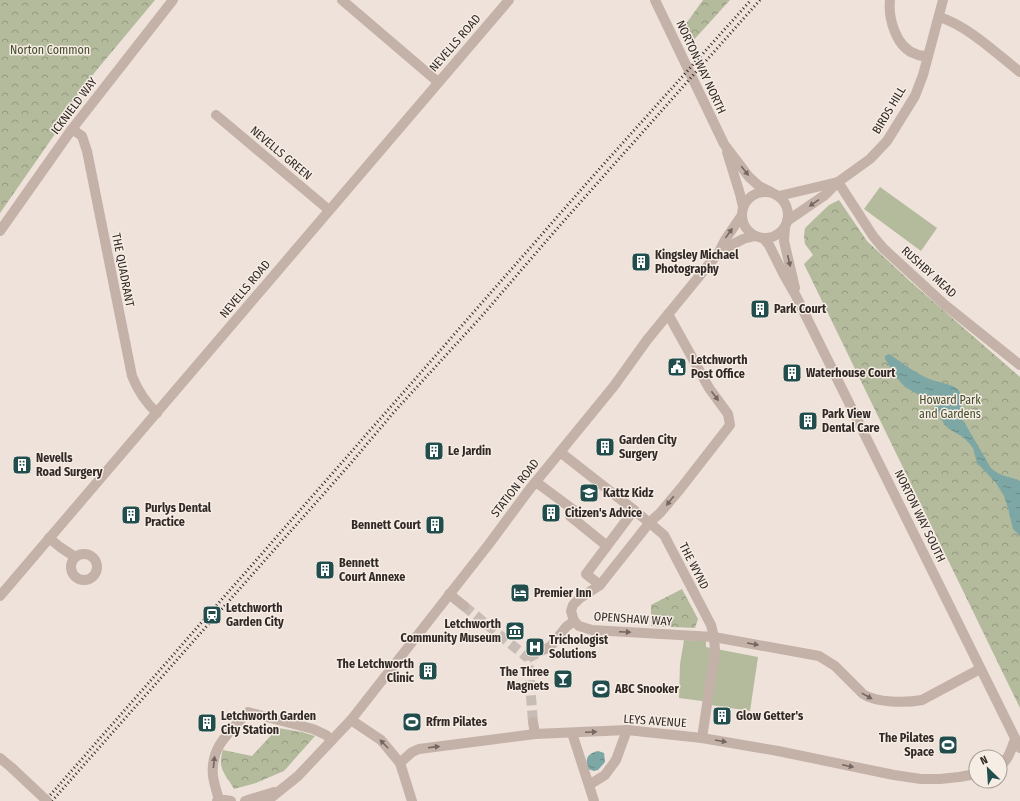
<svg xmlns="http://www.w3.org/2000/svg" width="1020" height="801" font-family="'Fira Sans Condensed',sans-serif">
	<style>
		.forest { fill: url(#forest-crowns) }
		.garden { fill: #b4bb9c }
		.water { fill: url(#water-ripples) }
		.lines { fill: none; stroke-linecap: round; stroke-linejoin: round }
		.pedestrian-tunnel { stroke: #c8bdb6; stroke-width: 10; stroke-dasharray: 10 5; stroke-linecap: butt }
		.pedestrian { stroke: #c4b1a7; stroke-width: 10 }
		.minor { stroke: #c4b1a7; stroke-width: 10 }
		.tertiary { stroke: #c4b1a7; stroke-width: 10 }
		.rail { stroke: #322927; stroke-width: 3; stroke-dasharray: 1 3; stroke-linecap: butt }
		.tertiary-bridge { stroke: #c4b1a7; stroke-width: 10 }
		.oneway { fill: #746661 }
		.labels { text-anchor: middle; stroke-width: 3; stroke-linejoin: round; paint-order: stroke }
		.street-label { font-size: 12px; fill: #322927; stroke: #f6ede5 }
		.park-label { font-size: 12px; fill: #454d2d; stroke: #f6ede5 }
		.poi-label { font-size: 12px; font-weight: bold; fill: #322927; stroke: #f6ede5; text-anchor: start }
	</style>
	<defs>
		<pattern id="forest-crowns" width="20" height="18" patternUnits="userSpaceOnUse"><rect width="20" height="18" fill="#b4bb9c"/><path d="M2 6a3 3 0 1 1 6 0M12 15a3 3 0 1 1 6 0" fill="none" stroke="#93987f"/></pattern>
		<pattern id="water-ripples" width="26" height="14" patternUnits="userSpaceOnUse"><rect width="26" height="14" fill="#7ca7a4"/><path d="M2 4q2-2 4 0t4 0M15 11q2-2 4 0t4 0" fill="none" stroke="#668886"/></pattern>
	</defs>
	<rect width="100%" height="100%" fill="#eee2da"/>
	<!-- forest -->
	<g class="forest">
		<path d="M 0,0 L 155,0 L 95,72 L 55,126 L 55,134 L 0,213 Z"/>
		<path d="M 703,0 L 730,0 L 691,43 L 683,28 Z"/>
		<path d="M 839,200 L 867,241 L 912,283 L 1020,377 L 1020,708 L 804,264 L 813,255 L 805,244 L 804,236 L 805,228 L 829,205 Z"/>
		<path d="M 682,589 L 698,619 L 695,628 L 651,626 L 651,605 Z"/>
		<path d="M 278,728 L 302,732 L 315,736 L 284,771 L 256,783 L 234,789 C 225,773 217,769 223,750 L 252,756 Z"/>
	</g>
	<!-- garden -->
	<g class="garden">
		<path d="M 880,187 L 937,228 L 921,251 L 864,209 Z"/>
		<path d="M 684,640 L 706,641 L 706,647 L 758,657 L 750,711 L 711,705 L 702,701 L 679,698 L 680,664 Z"/>
	</g>
	<!-- water -->
	<g class="water">
		<path d="M 889,354 C 901,362 914,372 927,378 C 948,387 969,381 960,415 L 991,468 C 1000,477 1010,476 1020,481 L 1020,536 L 1013,529 L 1008,508 L 1004,496 L 996,483 L 977,463 L 973,448 L 970,444 L 963,437 L 949,429 L 944,424 L 932,400 L 919,395 L 905,387 L 897,378 L 885,359 L 885,356 Z"/>
		<path d="M 598,751 L 604,753 L 605,762 L 598,770 L 594,771 L 588,769 C 585,758 587,754 598,751 Z"/>
	</g>
	<g class="lines">
		<!-- pedestrian-tunnel -->
		<g class="pedestrian-tunnel">
			<path d="M 464,606 L 528,658 L 533,722"/>
			<path d="M 528,658 L 545,649"/>
		</g>
		<!-- pedestrian -->
		<g class="pedestrian">
			<path d="M 560,452 L 634,510 L 664,535 L 711,625 L 714,637 L 715,651 L 702,738"/>
			<path d="M 536,482 L 575,511 L 570,516 L 607,546 L 586,574 L 600,585"/>
			<path d="M 607,546 L 634,510"/>
			<path d="M 449,594 L 464,606"/>
			<path d="M 545,649 L 550,647 L 566,627 L 574,621"/>
			<path d="M 533,722 L 535,734"/>
			<path d="M 572,733 L 594,801"/>
			<path d="M 589,785 L 605,775 L 616,760 L 627,730"/>
		</g>
		<!-- minor -->
		<g class="minor">
			<path d="M 342,0 L 438,82"/>
			<path d="M 890,0 C 888,18 896,48 916,54 C 919,56 924,56 928,56"/>
			<path d="M 939,17 C 967,25 997,54 1020,72"/>
			<path d="M 216,115 L 329,210"/>
			<path d="M 72,129 L 82,136 L 87,151 L 132,376 C 138,391 145,402 157,413"/>
			<path d="M 838,182 L 873,236 L 883,248 L 945,305 L 1020,365"/>
			<path d="M 668,314 L 709,388 L 728,414 L 730,425 L 681,488 L 660,513 L 650,522 L 600,585 L 580,598 L 573,605 L 571,611 L 574,621 L 579,626 L 592,630 L 714,637 L 819,656 L 835,666 L 863,694 C 876,703 906,703 922,700 L 980,669"/>
			<path d="M 49,538 L 60,547 L 75,557"/>
			<circle cx="84" cy="567" r="13"/>
			<path d="M 0,596 L 509,0"/>
			<path d="M 351,720 L 381,740 L 400,763 L 412,801"/>
			<path d="M 400,763 L 412,752 L 419,749 L 535,734 L 627,730 L 702,738 L 778,751 L 894,775 L 921,779 L 940,779 L 959,777 L 976,774"/>
			<path d="M 1000,765 C 1008,762 1012,747 1015,739"/>
			<path d="M 219,800 C 217,792 214,784 213,776 C 210,746 230,732 248,712 L 313,729 L 326,735 L 331,740"/>
		</g>
		<!-- tertiary -->
		<g class="tertiary">
			<path d="M 655,0 L 724,144 L 749,177 L 759,186 L 771,192"/>
			<path d="M 727,152 L 740,194 L 743,207"/>
			<circle cx="765" cy="215" r="23"/>
			<path d="M 779,196 L 838,182"/>
			<path d="M 787,221 L 825,195 L 838,182 L 870,159 L 887,141 L 915,96 L 923,75 L 943,0"/>
			<path d="M 785,227 L 784,241 L 795,288"/>
			<path d="M 0,231 L 72,129 L 173,0"/>
			<path d="M 763,238 L 769,245 L 784,275 L 796,296 L 1020,748"/>
			<path d="M 719,252 L 743,239 L 755,236"/>
			<path d="M 0,758 L 12,768"/>
			<path d="M 217,801 L 225,800 L 231,801"/>
			<path d="M 245,801 L 274,792"/>
			<path d="M 267,801 L 298,776 L 351,720 L 489,544 L 529,490 L 614,386 L 647,340 L 719,252 L 725,240 L 742,215"/>
		</g>
		<!-- rail -->
		<g class="rail">
			<path d="M 45,801 L 594,175 L 751,0"/>
			<path d="M 52,801 L 351,463 L 394,412 L 481,317 L 554,232 L 760,0"/>
		</g>
		<!-- tertiary-bridge -->
		<path class="tertiary-bridge" d="M 12,768 L 47,801"/>
	</g>
	<!-- one-way arrows -->
	<defs><path id="oneway-solid" d="M-6-.8H1V-3.2L6.5 0L1 3.2V.8H-6Z"/></defs>
	<g class="oneway">
		<use href="#oneway-solid" transform="translate(745 171) rotate(52)"/>
		<use href="#oneway-solid" transform="translate(814 203) rotate(145)"/>
		<use href="#oneway-solid" transform="translate(729 233) rotate(-54)"/>
		<use href="#oneway-solid" transform="translate(789 261) rotate(77)"/>
		<use href="#oneway-solid" transform="translate(715 396) rotate(53)"/>
		<use href="#oneway-solid" transform="translate(670 501) rotate(129)"/>
		<use href="#oneway-solid" transform="translate(625 632) rotate(3)"/>
		<use href="#oneway-solid" transform="translate(753 644) rotate(10)"/>
		<use href="#oneway-solid" transform="translate(867 696) rotate(29)"/>
		<use href="#oneway-solid" transform="translate(591 732) rotate(-3)"/>
		<use href="#oneway-solid" transform="translate(721 741) rotate(10)"/>
		<use href="#oneway-solid" transform="translate(384 744) rotate(-134)"/>
		<use href="#oneway-solid" transform="translate(434 747) rotate(-7)"/>
		<use href="#oneway-solid" transform="translate(214 762) rotate(-84)"/>
		<use href="#oneway-solid" transform="translate(848 766) rotate(12)"/>
	</g>
	<!-- icons -->
	<defs>
		<symbol id="building-square" viewBox="-11 -11 22 22"><rect x="-9" y="-9" width="18" height="18" rx="4" fill="#214e4c" stroke="#f6ede5"/><path d="M-4-6H4V6H1V3H-1V6H-4ZM-2.5-4.3h1.7v1.8h-1.7ZM.8-4.3h1.7v1.8H.8ZM-2.5-1h1.7V.8h-1.7ZM.8-1h1.7V.8H.8Z" fill="#fff"/></symbol>
		<symbol id="civic-square" viewBox="-11 -11 22 22"><rect x="-9" y="-9" width="18" height="18" rx="4" fill="#214e4c" stroke="#f6ede5"/><path d="M-.6-6.5H3V-4.5H.6V-3L4-1V1h2V6H-6V1h2V-1L-.6-3ZM-1.2 2.5V6h2.4V2.5Z" fill="#fff"/></symbol>
		<symbol id="school-square" viewBox="-11 -11 22 22"><rect x="-9" y="-9" width="18" height="18" rx="4" fill="#214e4c" stroke="#f6ede5"/><path d="M0-5L7-2L0 1L-7-2ZM-4 1L0 2.5L4 1V4Q0 6-4 4Z" fill="#fff"/></symbol>
		<symbol id="hotel-square" viewBox="-11 -11 22 22"><rect x="-9" y="-9" width="18" height="18" rx="4" fill="#214e4c" stroke="#f6ede5"/><path d="M-6-4.5h1.5V1H6V5H4.5V3h-9V5H-6ZM-4 0a1.8 1.8 0 1 1 3.6 0ZM.5 0V-2.5h3Q6-2.5 6 0Z" fill="#fff"/></symbol>
		<symbol id="station-square" viewBox="-11 -11 22 22"><rect x="-9" y="-9" width="18" height="18" rx="4" fill="#214e4c" stroke="#f6ede5"/><path d="M-3-6H3Q5-6 5-4V2Q5 4 3 4L4.5 6H3L1.5 4h-3L-3 6H-4.5L-3 4Q-5 4-5 2V-4Q-5-6-3-6ZM-3.5-4v3h7v-3ZM-3.5 1v1.5H-2V1ZM2 1v1.5H3.5V1Z" fill="#fff"/></symbol>
		<symbol id="museum-square" viewBox="-11 -11 22 22"><rect x="-9" y="-9" width="18" height="18" rx="4" fill="#214e4c" stroke="#f6ede5"/><path d="M0-6L6-3V-2H-6V-3ZM-5-1h2V3h-2ZM-1-1h2V3h-2ZM3-1h2V3H3ZM-6 4H6V6H-6Z" fill="#fff"/></symbol>
		<symbol id="hospital-square" viewBox="-11 -11 22 22"><rect x="-9" y="-9" width="18" height="18" rx="4" fill="#214e4c" stroke="#f6ede5"/><path d="M-5-5h3v3.5h4V-5h3V5h-3V1.5h-4V5h-3Z" fill="#fff"/></symbol>
		<symbol id="bar-square" viewBox="-11 -11 22 22"><rect x="-9" y="-9" width="18" height="18" rx="4" fill="#214e4c" stroke="#f6ede5"/><path d="M-6-5H6L.8 .8V4.5H3.5V6h-7V4.5H-.8V.8Z" fill="#fff"/></symbol>
		<symbol id="stadium-square" viewBox="-11 -11 22 22"><rect x="-9" y="-9" width="18" height="18" rx="4" fill="#214e4c" stroke="#f6ede5"/><path d="M0-5a6.5 5 0 1 0 0 10a6.5 5 0 1 0 0-10ZM-3.5-1.8h7v3.6h-7Z" fill="#fff"/></symbol>
	</defs>
	<g fill-rule="evenodd">
		<use href="#building-square" x="630" y="251" width="22" height="22"/>
		<use href="#building-square" x="749" y="298" width="22" height="22"/>
		<use href="#civic-square" x="666" y="356" width="22" height="22"/>
		<use href="#building-square" x="781" y="362" width="22" height="22"/>
		<use href="#building-square" x="797" y="410" width="22" height="22"/>
		<use href="#building-square" x="594" y="436" width="22" height="22"/>
		<use href="#building-square" x="423" y="440" width="22" height="22"/>
		<use href="#building-square" x="11" y="454" width="22" height="22"/>
		<use href="#school-square" x="578" y="482" width="22" height="22"/>
		<use href="#building-square" x="540" y="502" width="22" height="22"/>
		<use href="#building-square" x="120" y="504" width="22" height="22"/>
		<use href="#building-square" x="424" y="514" width="22" height="22"/>
		<use href="#building-square" x="314" y="559" width="22" height="22"/>
		<use href="#hotel-square" x="509" y="582" width="22" height="22"/>
		<use href="#station-square" x="201" y="604" width="22" height="22"/>
		<use href="#museum-square" x="504" y="620" width="22" height="22"/>
		<use href="#hospital-square" x="524" y="636" width="22" height="22"/>
		<use href="#building-square" x="417" y="660" width="22" height="22"/>
		<use href="#bar-square" x="552" y="668" width="22" height="22"/>
		<use href="#stadium-square" x="590" y="678" width="22" height="22"/>
		<use href="#building-square" x="711" y="705" width="22" height="22"/>
		<use href="#stadium-square" x="401" y="711" width="22" height="22"/>
		<use href="#building-square" x="196" y="712" width="22" height="22"/>
		<use href="#stadium-square" x="937" y="734" width="22" height="22"/>
	</g>
	<g class="labels">
		<!-- street labels -->
		<g class="street-label">
			<text transform="translate(455 43) rotate(-49)" y="4">NEVELLS ROAD</text>
			<text transform="translate(701 67) rotate(65)" y="4">NORTON WAY NORTH</text>
			<text transform="translate(74 106) rotate(-53)" y="4">ICKNIELD WAY</text>
			<text transform="translate(889 110) rotate(-59)" y="4">BIRDS HILL</text>
			<text transform="translate(281 153) rotate(40)" y="4">NEVELLS GREEN</text>
			<text transform="translate(123 270) rotate(79)" y="4">THE QUADRANT</text>
			<text transform="translate(929 272) rotate(42)" y="4">RUSHBY MEAD</text>
			<text transform="translate(245 289) rotate(-50)" y="4">NEVELLS ROAD</text>
			<text transform="translate(515 488) rotate(-52)" y="4">STATION ROAD</text>
			<text transform="translate(920 516) rotate(64)" y="4">NORTON WAY SOUTH</text>
			<text transform="translate(694 566) rotate(63)" y="4">THE WYND</text>
			<text transform="translate(633 619) rotate(4)" y="4">OPENSHAW WAY</text>
			<text transform="translate(655 721) rotate(4)" y="4">LEYS AVENUE</text>
		</g>
		<!-- park labels -->
		<g class="park-label">
			<text x="50" y="54">Norton Common</text>
			<text x="950" y="404">Howard Park<tspan x="950" dy="14">and Gardens</tspan></text>
		</g>
		<!-- poi labels -->
		<g class="poi-label">
			<text x="655" y="259">Kingsley Michael<tspan x="655" dy="14">Photography</tspan></text>
			<text x="774" y="313">Park Court</text>
			<text x="691" y="364">Letchworth<tspan x="691" dy="14">Post Office</tspan></text>
			<text x="806" y="377">Waterhouse Court</text>
			<text x="822" y="418">Park View<tspan x="822" dy="14">Dental Care</tspan></text>
			<text x="619" y="444">Garden City<tspan x="619" dy="14">Surgery</tspan></text>
			<text x="448" y="455">Le Jardin</text>
			<text x="36" y="462">Nevells<tspan x="36" dy="14">Road Surgery</tspan></text>
			<text x="603" y="497">Kattz Kidz</text>
			<text x="145" y="512">Purlys Dental<tspan x="145" dy="14">Practice</tspan></text>
			<text x="565" y="517">Citizen's Advice</text>
			<text x="421" y="529" text-anchor="end">Bennett Court</text>
			<text x="339" y="567">Bennett<tspan x="339" dy="14">Court Annexe</tspan></text>
			<text x="534" y="597">Premier Inn</text>
			<text x="226" y="612">Letchworth<tspan x="226" dy="14">Garden City</tspan></text>
			<text x="501" y="628" text-anchor="end">Letchworth<tspan x="501" dy="14">Community Museum</tspan></text>
			<text x="549" y="644">Trichologist<tspan x="549" dy="14">Solutions</tspan></text>
			<text x="414" y="668" text-anchor="end">The Letchworth<tspan x="414" dy="14">Clinic</tspan></text>
			<text x="549" y="676" text-anchor="end">The Three<tspan x="549" dy="14">Magnets</tspan></text>
			<text x="615" y="693">ABC Snooker</text>
			<text x="221" y="720">Letchworth Garden<tspan x="221" dy="14">City Station</tspan></text>
			<text x="736" y="720">Glow Getter's</text>
			<text x="426" y="726">Rfrm Pilates</text>
			<text x="934" y="742" text-anchor="end">The Pilates<tspan x="934" dy="14">Space</tspan></text>
		</g>
	</g>
	<!-- north arrow -->
	<g transform="translate(988 769) rotate(335)"><circle r="19" fill="#f6ede5" stroke="#a89f99"/>
	<path d="M0-3L7 15L0 10L-7 15Z" fill="#214e4c"/>
	<text y="-6" font-size="11" font-weight="bold" text-anchor="middle" fill="#322927">N</text>
	</g>
</svg>
